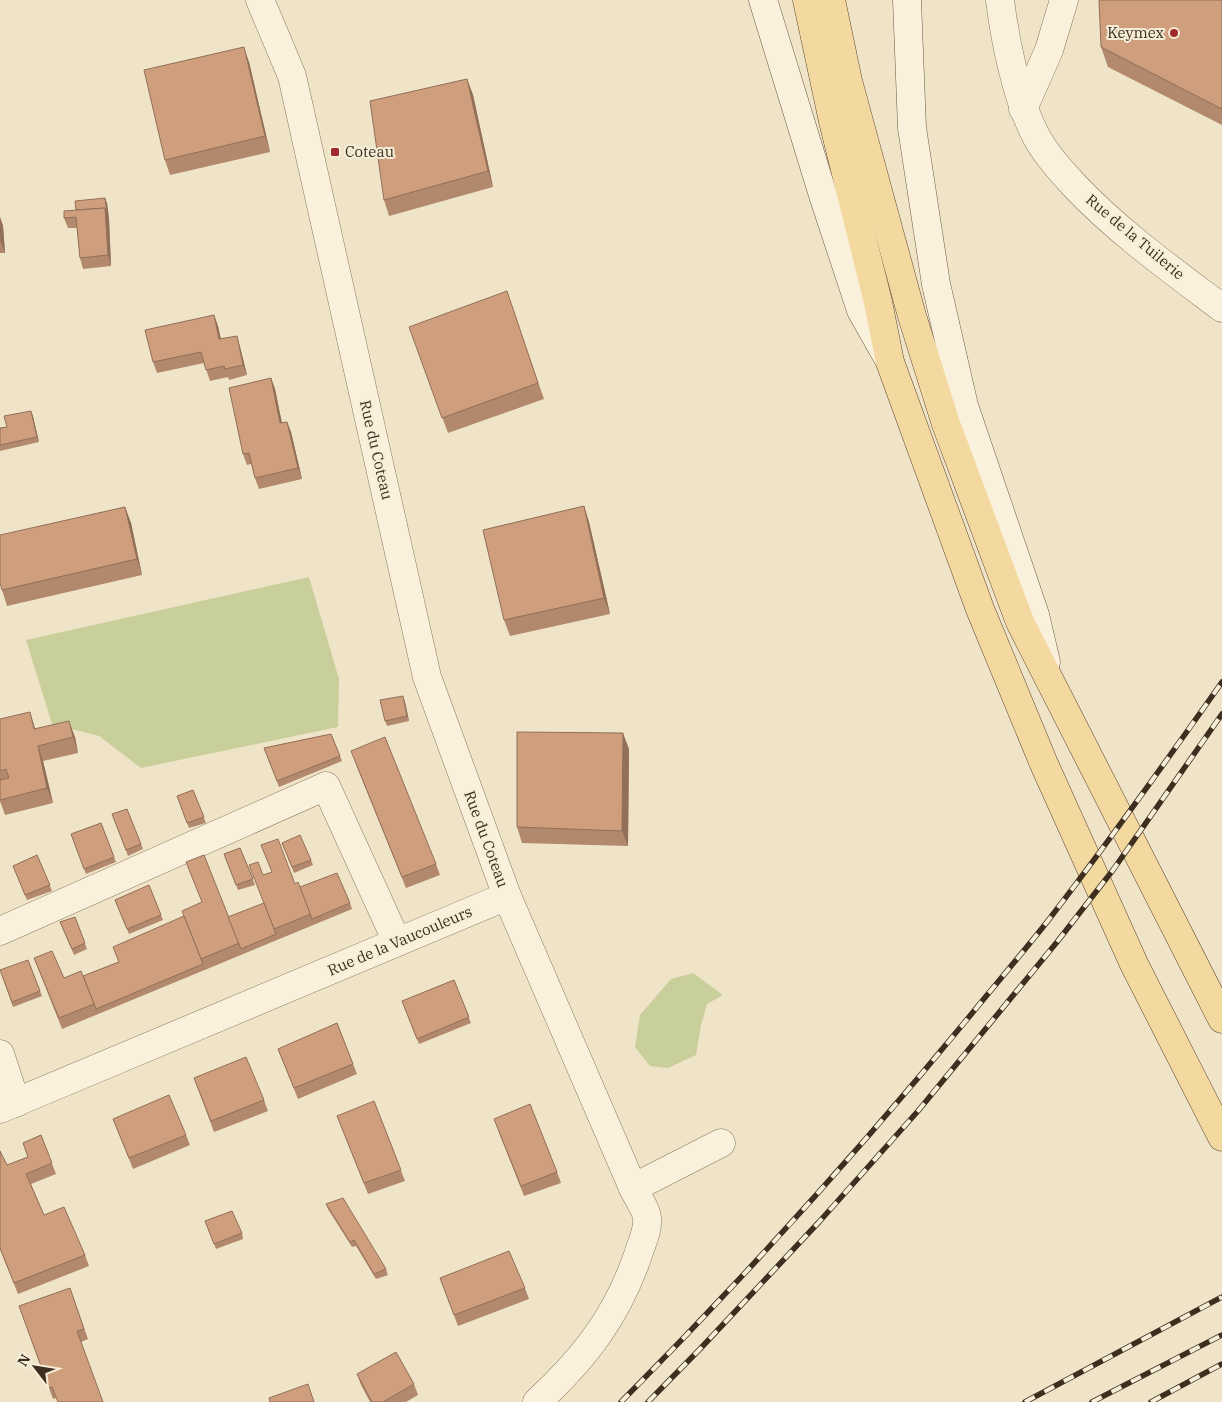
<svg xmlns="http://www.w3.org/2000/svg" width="1222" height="1402" font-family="'IBM Plex Serif',serif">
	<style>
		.green { fill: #c9cf9b }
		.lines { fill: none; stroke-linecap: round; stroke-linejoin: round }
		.street-casing { stroke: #8d765c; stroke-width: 29 }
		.secondary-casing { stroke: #6f573f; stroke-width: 29 }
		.primary-casing { stroke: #5b4430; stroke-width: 29 }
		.street { stroke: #faf1dc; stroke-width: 28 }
		.secondary { stroke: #faf1dc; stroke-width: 28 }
		.primary { stroke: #f3d9a0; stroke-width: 28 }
		.rail-casing { stroke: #3d2e20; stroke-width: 5.5 }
		.rail { stroke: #f7eed8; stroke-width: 4; stroke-dasharray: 11; stroke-linecap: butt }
		.wall { fill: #b2896c }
		.shaded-wall { fill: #916f58 }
		.building { fill: #cf9f7d; stroke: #916f58 }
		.poi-dot { fill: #9e2a2b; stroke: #f7eed8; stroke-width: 2 }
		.labels { text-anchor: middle; stroke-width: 4; stroke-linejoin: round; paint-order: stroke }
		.poi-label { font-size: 15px; fill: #3d2e20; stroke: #f7eed8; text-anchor: end }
		.street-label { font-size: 15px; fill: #3d2e20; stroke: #f7eed8 }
	</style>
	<rect width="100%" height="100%" fill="#f0e4c8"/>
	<!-- green -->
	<g class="green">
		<path d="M 309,577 L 339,679 L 338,727 L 141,768 L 99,736 L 52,724 L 26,640 Z"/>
		<path d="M 693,973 L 723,995 L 707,1004 L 701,1025 L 696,1055 L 668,1068 L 650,1066 L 635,1047 L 640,1015 L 671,979 Z"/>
	</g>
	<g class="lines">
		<defs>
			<g id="street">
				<path d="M 260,0 L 292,76 L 427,677 L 507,896 L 633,1188 C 637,1197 647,1210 647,1219 C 648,1231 642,1242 639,1252 C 618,1315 585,1358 537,1402"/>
				<path d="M 1000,0 C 1005,41 1017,100 1036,136 C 1045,153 1059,169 1073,184 C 1117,231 1170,269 1222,308"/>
				<path d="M 1023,109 L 1049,50 L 1064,0"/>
				<path d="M 0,931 L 326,786 L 397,942"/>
				<path d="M 0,1054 L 16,1103"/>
				<path d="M 0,1109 L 507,896"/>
				<path d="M 633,1188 L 721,1143"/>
			</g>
			<g id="secondary">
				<path d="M 763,0 L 823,195 L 861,310 L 887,356"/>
				<path d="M 907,0 L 912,128 L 936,284 L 964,406 L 1035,615 L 1046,662"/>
			</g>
			<g id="primary">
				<path d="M 807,0 L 833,121 L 878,302 L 890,362 L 980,609 L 1044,764 L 1134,964 L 1222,1137"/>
				<path d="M 831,0 L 848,81 L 912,316 L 946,424 L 1020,622 L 1222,1019"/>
			</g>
		</defs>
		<!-- street casing -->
		<use href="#street" class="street-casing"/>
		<!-- secondary casing -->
		<use href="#secondary" class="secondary-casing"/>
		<!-- primary casing -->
		<use href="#primary" class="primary-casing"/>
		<!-- street -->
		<use href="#street" class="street"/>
		<!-- secondary -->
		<use href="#secondary" class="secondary"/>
		<!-- primary -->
		<use href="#primary" class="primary"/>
		<defs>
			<g id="rail">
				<path d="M 621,1402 C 746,1276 865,1144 978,1006 C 1001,978 1024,951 1047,922 C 1107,844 1165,763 1222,682"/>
				<path d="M 648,1402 L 700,1349 L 819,1222 L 918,1111 L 1057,942 L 1113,870 L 1222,714"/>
				<path d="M 1025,1402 L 1222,1297"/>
				<path d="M 1092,1402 L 1222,1335"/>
				<path d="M 1151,1402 L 1222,1364"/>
			</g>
		</defs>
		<!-- rail casing -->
		<use href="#rail" class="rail-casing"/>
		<!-- rail -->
		<use href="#rail" class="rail"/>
	</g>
	<!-- wall -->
	<g class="wall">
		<path d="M 1222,0 L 1222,125 L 1108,67 L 1101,47 Z"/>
		<path d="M 249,62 L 270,152 L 170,175 L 165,160 Z"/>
		<path d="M 467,79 L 473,95 L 493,187 L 389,216 L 384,200 Z"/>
		<path d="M 105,198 L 107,203 L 109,219 L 111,266 L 83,269 L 80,258 L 77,228 L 68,228 L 64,218 L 76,210 Z"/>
		<path d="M 0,217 L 3,226 L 5,253 L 0,253 Z"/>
		<path d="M 512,307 L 544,399 L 448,433 L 409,327 Z"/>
		<path d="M 214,315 L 218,326 L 221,339 L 237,336 L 240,347 L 247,375 L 229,380 L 228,377 L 210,381 L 204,363 L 157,373 L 153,362 Z"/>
		<path d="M 271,378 L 275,389 L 282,423 L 287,422 L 291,432 L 302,479 L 259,489 L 255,478 L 251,464 L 247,465 L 243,454 Z"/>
		<path d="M 31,411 L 39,442 L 0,451 L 0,428 L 7,427 Z"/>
		<path d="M 584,506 L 589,522 L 610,614 L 510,636 L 504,620 Z"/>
		<path d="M 125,507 L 131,523 L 142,575 L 7,606 L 2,590 Z"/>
		<path d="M 405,702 L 409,721 L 387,726 L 385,721 Z"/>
		<path d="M 0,719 L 36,729 L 75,737 L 78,753 L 43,761 L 53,803 L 5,815 L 0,801 Z"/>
		<path d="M 331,734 L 342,761 L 279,787 L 264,748 Z"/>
		<path d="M 629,749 L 628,846 L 522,843 L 517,827 Z"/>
		<path d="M 355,762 L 436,864 L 440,875 L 406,888 Z"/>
		<path d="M 193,790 L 206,823 L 189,828 L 177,796 Z"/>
		<path d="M 127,809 L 143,849 L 128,856 L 112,814 Z"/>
		<path d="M 101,823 L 116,862 L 86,874 L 71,834 Z"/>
		<path d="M 282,843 L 311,860 L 313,865 L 294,873 Z"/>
		<path d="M 240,848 L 255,885 L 238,890 L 224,854 Z"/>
		<path d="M 37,855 L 52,891 L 27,900 L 13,866 Z"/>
		<path d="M 263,875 L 295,884 L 300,887 L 350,903 L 352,909 L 62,1029 L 34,958 L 64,978 L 83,976 L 264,903 Z"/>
		<path d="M 149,885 L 163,920 L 129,934 L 115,900 Z"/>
		<path d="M 75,917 L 87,949 L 74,955 L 60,922 Z"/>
		<path d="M 28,960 L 42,996 L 13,1007 L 2,976 Z"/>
		<path d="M 454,980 L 471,1023 L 419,1044 L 402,1001 Z"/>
		<path d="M 337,1023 L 357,1074 L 298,1099 L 278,1049 Z"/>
		<path d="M 194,1078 L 264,1100 L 268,1111 L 214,1132 Z"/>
		<path d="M 374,1101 L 405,1181 L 368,1194 L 341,1126 Z"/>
		<path d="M 113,1119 L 186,1135 L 190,1145 L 133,1169 Z"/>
		<path d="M 498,1130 L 557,1172 L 561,1183 L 524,1196 Z"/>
		<path d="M 41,1135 L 56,1174 L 31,1184 L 44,1215 L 85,1255 L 89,1266 L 18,1294 L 0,1249 L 0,1151 L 7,1165 L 28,1157 L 23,1143 Z"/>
		<path d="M 326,1204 L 386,1269 L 388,1275 L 376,1279 L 356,1246 L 352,1247 L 328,1209 Z"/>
		<path d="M 205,1221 L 242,1233 L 243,1239 L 216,1249 Z"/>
		<path d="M 440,1278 L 525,1288 L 529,1299 L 458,1326 Z"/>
		<path d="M 70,1288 L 88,1339 L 81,1342 L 56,1398 L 53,1399 L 19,1306 Z"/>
		<path d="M 357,1374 L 414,1384 L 418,1395 L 406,1402 L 370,1402 L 361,1385 Z"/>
	</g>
	<!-- shaded-wall -->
	<g class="shaded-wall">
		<path d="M 244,47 L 249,62 L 270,152 L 265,136 Z"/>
		<path d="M 467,79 L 473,95 L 493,187 L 488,171 Z"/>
		<path d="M 105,198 L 107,203 L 109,219 L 111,266 L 108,255 L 105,208 Z"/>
		<path d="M 0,217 L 3,226 L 5,253 L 1,242 Z"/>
		<path d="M 214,315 L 218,326 L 223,350 L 219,339 Z"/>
		<path d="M 237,336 L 240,347 L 247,375 L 243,365 Z"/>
		<path d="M 271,378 L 275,389 L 284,434 L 280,423 Z"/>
		<path d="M 31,411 L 33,416 L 39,442 L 37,437 Z"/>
		<path d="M 287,422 L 291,432 L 302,479 L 298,468 Z"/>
		<path d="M 584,506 L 589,522 L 610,614 L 604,598 Z"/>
		<path d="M 125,507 L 131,523 L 142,575 L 137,559 Z"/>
		<path d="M 403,696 L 405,702 L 409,721 L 407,716 Z"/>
		<path d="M 30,712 L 35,728 L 40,745 L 34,729 Z"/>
		<path d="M 69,721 L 75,737 L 78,753 L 73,737 Z"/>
		<path d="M 623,733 L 629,749 L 628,846 L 622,831 Z"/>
		<path d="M 38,746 L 43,761 L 53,803 L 47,788 Z"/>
	</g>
	<!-- building -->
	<g class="building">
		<path d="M 1099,0 L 1222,0 L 1222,109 L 1101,47 Z"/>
		<path d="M 244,47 L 265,136 L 165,160 L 144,70 Z"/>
		<path d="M 467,79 L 488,171 L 384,200 L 370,101 Z"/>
		<path d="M 105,198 L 107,213 L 105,208 L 76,210 L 75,201 Z"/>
		<path d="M 105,208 L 108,255 L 80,258 L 76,217 L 64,218 L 64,211 Z"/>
		<path d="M 0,222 L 1,242 L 0,242 Z"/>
		<path d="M 507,291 L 538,383 L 442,418 L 409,327 Z"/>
		<path d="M 214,315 L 219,339 L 237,336 L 243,365 L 225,369 L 224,366 L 206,370 L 201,352 L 153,362 L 145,330 Z"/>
		<path d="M 271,378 L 280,423 L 287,422 L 298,468 L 255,478 L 249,453 L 243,454 L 229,388 Z"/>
		<path d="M 31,411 L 37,437 L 0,445 L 0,428 L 7,427 L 4,416 Z"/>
		<path d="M 584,506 L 604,598 L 504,620 L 483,530 Z"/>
		<path d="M 125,507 L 137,559 L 2,590 L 0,583 L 0,535 Z"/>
		<path d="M 403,696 L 407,716 L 385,721 L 380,700 Z"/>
		<path d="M 30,712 L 34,729 L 69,721 L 73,737 L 38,746 L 47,788 L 0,800 L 0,780 L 9,778 L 6,769 L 0,771 L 0,719 Z"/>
		<path d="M 517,732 L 623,733 L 622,831 L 517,827 Z"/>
		<path d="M 331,734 L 340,756 L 277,781 L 264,748 Z"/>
		<path d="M 385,737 L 436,864 L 402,877 L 351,751 Z"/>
		<path d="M 193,790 L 204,817 L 187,823 L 177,796 Z"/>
		<path d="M 127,809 L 141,844 L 126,850 L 112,814 Z"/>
		<path d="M 101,823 L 114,857 L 84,869 L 71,834 Z"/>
		<path d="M 300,835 L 311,860 L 292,867 L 282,843 Z"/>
		<path d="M 278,839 L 295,884 L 298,882 L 311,914 L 274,929 L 249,865 L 258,862 L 263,875 L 272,872 L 261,845 Z"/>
		<path d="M 240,848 L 253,879 L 236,885 L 224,854 Z"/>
		<path d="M 37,855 L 50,885 L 25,895 L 13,866 Z"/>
		<path d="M 204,855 L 239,943 L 201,959 L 182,911 L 202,902 L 186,862 Z"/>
		<path d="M 337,873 L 350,903 L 312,919 L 300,887 Z"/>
		<path d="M 149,885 L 161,915 L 127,929 L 115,900 Z"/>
		<path d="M 264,903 L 276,934 L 241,949 L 228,917 Z"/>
		<path d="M 184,916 L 203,964 L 96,1009 L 83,976 L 119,962 L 113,947 Z"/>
		<path d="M 75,917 L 85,943 L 72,949 L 60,922 Z"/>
		<path d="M 52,951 L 64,978 L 81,971 L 94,1004 L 59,1018 L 34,958 Z"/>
		<path d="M 28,960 L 40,991 L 12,1002 L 0,970 Z"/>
		<path d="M 454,980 L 469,1017 L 417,1039 L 402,1001 Z"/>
		<path d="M 337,1023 L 353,1064 L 294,1088 L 278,1049 Z"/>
		<path d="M 246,1057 L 264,1100 L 211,1121 L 194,1078 Z"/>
		<path d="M 169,1095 L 186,1135 L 129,1158 L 113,1119 Z"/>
		<path d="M 374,1101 L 401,1170 L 364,1183 L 337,1116 Z"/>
		<path d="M 530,1104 L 557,1172 L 521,1186 L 494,1119 Z"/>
		<path d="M 41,1135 L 52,1163 L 26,1174 L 44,1215 L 64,1207 L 85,1255 L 14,1283 L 0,1248 L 0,1151 L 7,1165 L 28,1157 L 23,1143 Z"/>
		<path d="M 343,1198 L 386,1269 L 374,1274 L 354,1240 L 350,1242 L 326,1204 Z"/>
		<path d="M 232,1211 L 242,1233 L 214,1244 L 205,1221 Z"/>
		<path d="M 509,1251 L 525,1288 L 454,1315 L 440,1278 Z"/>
		<path d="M 70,1288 L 84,1329 L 77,1331 L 103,1402 L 58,1402 L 52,1387 L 49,1388 L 19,1306 Z"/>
		<path d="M 396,1352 L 414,1384 L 383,1402 L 372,1402 L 357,1374 Z"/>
		<path d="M 308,1384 L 314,1402 L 270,1402 L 269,1398 Z"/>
	</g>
	<!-- markers -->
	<g class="poi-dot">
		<circle cx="1174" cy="33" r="5"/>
		<rect x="330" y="147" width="10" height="10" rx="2.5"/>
	</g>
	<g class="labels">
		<!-- poi labels -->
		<g class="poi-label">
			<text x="1164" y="38">Keymex</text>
			<text x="345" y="157" text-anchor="start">Coteau</text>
		</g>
		<!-- street labels -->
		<g class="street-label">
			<text transform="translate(1135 237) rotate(40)" y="5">Rue de la Tuilerie</text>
			<text transform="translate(376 450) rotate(77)" y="5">Rue du Coteau</text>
			<text transform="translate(486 839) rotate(70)" y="5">Rue du Coteau</text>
			<text transform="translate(400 941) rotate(-23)" y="5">Rue de la Vaucouleurs</text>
		</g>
	</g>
	<!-- north arrow -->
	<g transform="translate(35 1367) rotate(301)" stroke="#f7eed8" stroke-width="4" paint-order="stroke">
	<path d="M0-4L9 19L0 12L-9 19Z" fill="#3d2e20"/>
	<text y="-8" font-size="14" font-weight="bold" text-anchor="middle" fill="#3d2e20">N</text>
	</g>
</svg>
